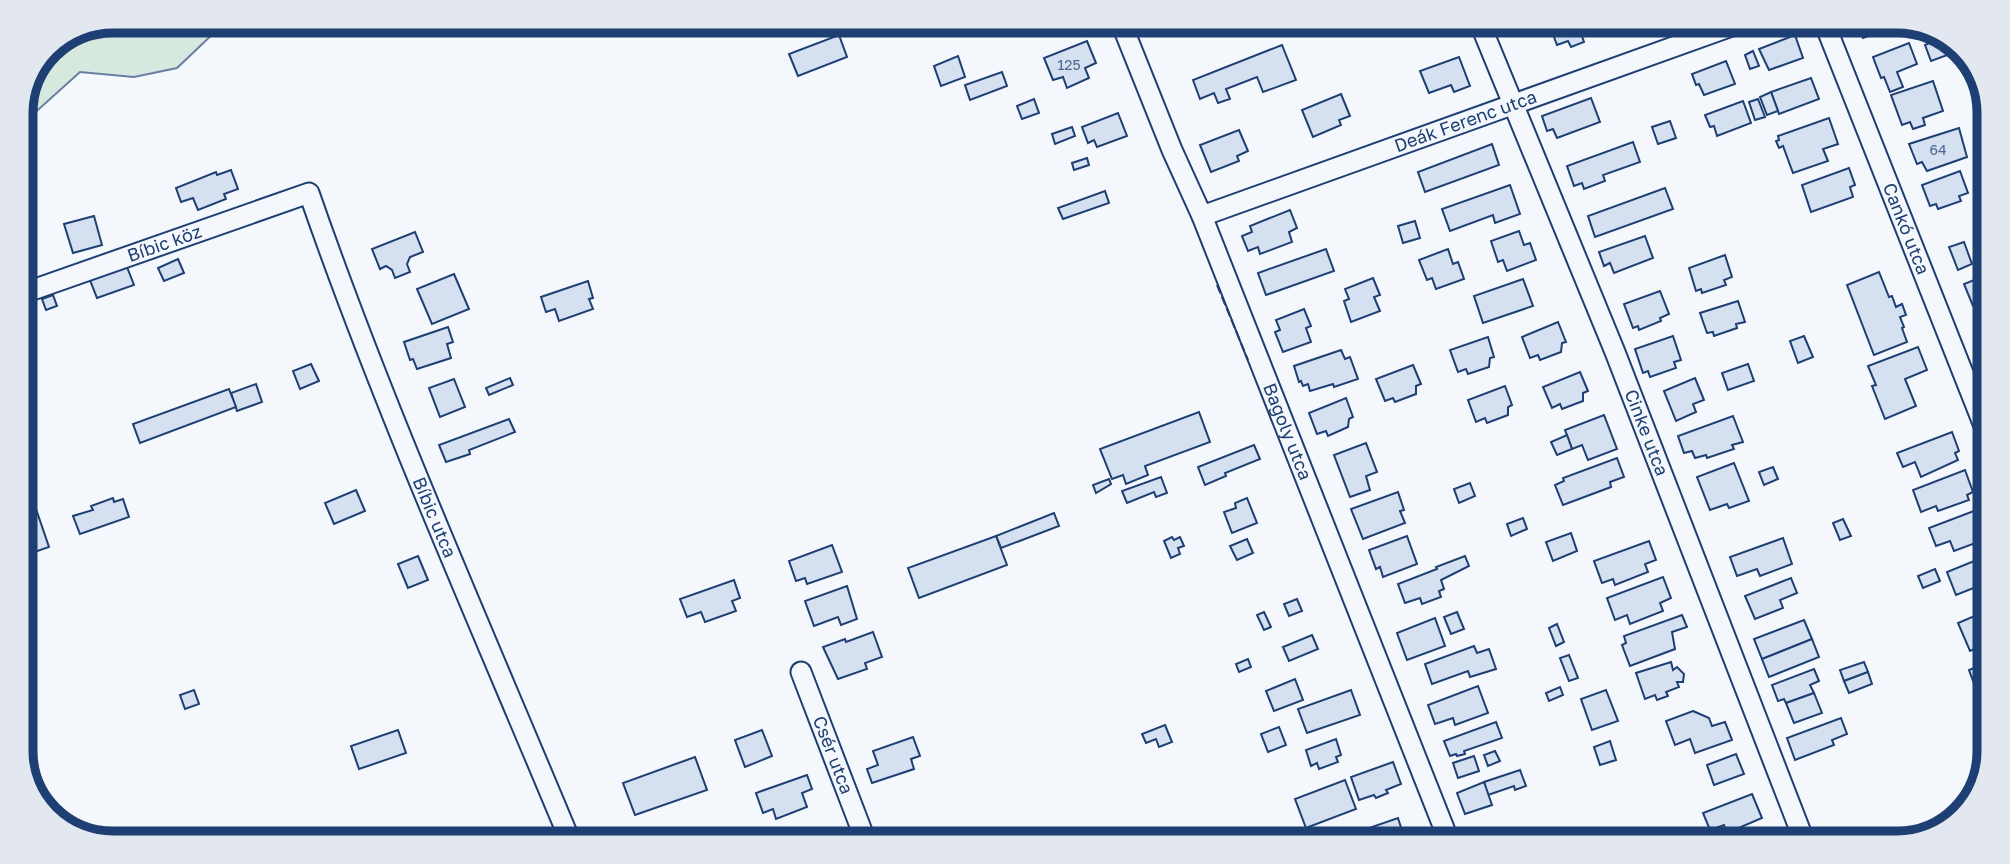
<svg xmlns="http://www.w3.org/2000/svg" width="2010" height="864" font-family="'Golos Text',sans-serif">
	<style>
		.green { fill: #d7e8df; stroke: #687fa3; stroke-width: 2 }
		.building { fill: #d5e0f0; stroke: #1d3f73; stroke-width: 2 }
		.lines { fill: none; stroke-linecap: round; stroke-linejoin: round }
		.minor-casing { stroke: #1d3f73; stroke-width: 23 }
		.minor { stroke: #f4f7fb; stroke-width: 19 }
		.fence { stroke: #1d3f73; stroke-width: 2; stroke-dasharray: 9 3.5; stroke-linecap: butt }
		.labels { text-anchor: middle; stroke-width: 5; stroke-linejoin: round; paint-order: stroke }
		.number-label { font-size: 14px; fill: #4b6792 }
		.street-label { font-size: 18px; fill: #1d3f73; stroke: #f4f7fb }
		.rim { fill: none; stroke: #1d3f73; stroke-width: 9 }
	</style>
	<rect width="100%" height="100%" fill="#f4f7fb"/>
	<!-- green -->
	<path class="green" d="M 113,21 L 219,21 L 217,30 L 177,68 L 134,77 L 80,72 L 29,118 L 21,121 L 21,107 L 48,48 Z"/>
	<!-- building -->
	<g class="building">
		<path d="M 1559,26 L 1584,27 L 1587,34 L 1582,36 L 1584,42 L 1571,47 L 1568,41 L 1557,45 L 1551,29 Z"/>
		<path d="M 1584,27 L 1606,27 L 1587,34 Z"/>
		<path d="M 1859,28 L 1891,28 L 1863,38 Z"/>
		<path d="M 1938,33 L 1961,50 L 1931,61 L 1925,45 L 1936,40 L 1934,34 Z"/>
		<path d="M 839,35 L 847,57 L 798,76 L 789,54 Z"/>
		<path d="M 1795,35 L 1803,58 L 1769,70 L 1759,49 Z"/>
		<path d="M 1087,41 L 1096,63 L 1085,68 L 1089,78 L 1067,88 L 1063,77 L 1053,80 L 1044,58 Z"/>
		<path d="M 1909,43 L 1917,64 L 1897,72 L 1903,87 L 1890,92 L 1884,77 L 1881,78 L 1873,57 Z"/>
		<path d="M 1282,45 L 1296,80 L 1263,92 L 1257,77 L 1226,89 L 1230,99 L 1218,103 L 1214,93 L 1200,99 L 1193,80 Z"/>
		<path d="M 1753,51 L 1759,66 L 1750,69 L 1745,55 Z"/>
		<path d="M 958,56 L 965,77 L 941,86 L 934,66 Z"/>
		<path d="M 1459,57 L 1470,86 L 1454,92 L 1451,85 L 1429,93 L 1420,71 Z"/>
		<path d="M 1726,61 L 1735,84 L 1704,95 L 1699,84 L 1696,85 L 1692,74 Z"/>
		<path d="M 1002,72 L 1007,86 L 970,100 L 965,85 Z"/>
		<path d="M 1811,78 L 1819,99 L 1779,114 L 1771,92 Z"/>
		<path d="M 1933,81 L 1943,111 L 1923,118 L 1925,125 L 1913,129 L 1910,122 L 1902,125 L 1891,95 Z"/>
		<path d="M 1771,92 L 1778,111 L 1767,115 L 1760,97 Z"/>
		<path d="M 1341,94 L 1350,116 L 1339,120 L 1341,125 L 1313,137 L 1302,110 Z"/>
		<path d="M 1591,98 L 1600,122 L 1557,138 L 1553,129 L 1547,131 L 1542,116 Z"/>
		<path d="M 1034,99 L 1039,113 L 1022,119 L 1017,106 Z"/>
		<path d="M 1758,99 L 1765,117 L 1755,120 L 1749,102 Z"/>
		<path d="M 1743,101 L 1751,123 L 1717,136 L 1714,126 L 1710,127 L 1705,115 Z"/>
		<path d="M 1118,113 L 1127,136 L 1097,147 L 1094,140 L 1088,143 L 1082,127 Z"/>
		<path d="M 1829,118 L 1838,144 L 1823,149 L 1828,161 L 1793,173 L 1783,146 L 1779,148 L 1776,141 L 1779,140 L 1778,136 Z"/>
		<path d="M 1670,121 L 1676,138 L 1658,144 L 1652,127 Z"/>
		<path d="M 1072,127 L 1075,136 L 1055,144 L 1052,134 Z"/>
		<path d="M 1959,128 L 1967,157 L 1927,171 L 1922,162 L 1917,164 L 1909,144 Z"/>
		<path d="M 1239,130 L 1248,151 L 1237,156 L 1239,161 L 1211,172 L 1200,145 Z"/>
		<path d="M 1633,142 L 1640,162 L 1603,175 L 1605,181 L 1584,189 L 1582,183 L 1574,186 L 1567,166 Z"/>
		<path d="M 1492,144 L 1499,165 L 1425,192 L 1418,172 Z"/>
		<path d="M 1087,158 L 1089,165 L 1074,170 L 1072,163 Z"/>
		<path d="M 1849,168 L 1855,185 L 1850,187 L 1853,197 L 1811,212 L 1802,185 Z"/>
		<path d="M 231,170 L 238,189 L 224,194 L 226,199 L 198,210 L 193,198 L 181,202 L 176,188 L 216,172 L 217,175 Z"/>
		<path d="M 1960,171 L 1968,193 L 1959,196 L 1961,201 L 1938,209 L 1936,204 L 1930,206 L 1922,185 Z"/>
		<path d="M 1510,185 L 1520,214 L 1495,223 L 1493,215 L 1450,231 L 1442,209 Z"/>
		<path d="M 1665,188 L 1673,209 L 1595,237 L 1588,216 Z"/>
		<path d="M 1105,191 L 1109,203 L 1063,219 L 1058,208 Z"/>
		<path d="M 1290,210 L 1297,228 L 1289,232 L 1292,242 L 1260,254 L 1258,247 L 1248,251 L 1242,236 L 1252,232 L 1250,226 Z"/>
		<path d="M 94,216 L 102,245 L 73,253 L 64,224 Z"/>
		<path d="M 1415,221 L 1420,238 L 1403,243 L 1398,226 Z"/>
		<path d="M 1519,231 L 1524,245 L 1530,243 L 1536,260 L 1507,271 L 1503,260 L 1498,262 L 1491,241 Z"/>
		<path d="M 415,232 L 423,252 L 410,257 L 407,264 L 410,272 L 395,278 L 392,270 L 386,266 L 380,269 L 372,249 Z"/>
		<path d="M 1645,236 L 1653,258 L 1614,273 L 1610,263 L 1604,266 L 1599,252 Z"/>
		<path d="M 1964,242 L 1972,264 L 1958,270 L 1949,247 Z"/>
		<path d="M 1326,249 L 1334,271 L 1266,295 L 1258,273 Z"/>
		<path d="M 1448,249 L 1453,264 L 1458,262 L 1464,279 L 1436,289 L 1432,278 L 1427,280 L 1419,260 Z"/>
		<path d="M 1725,255 L 1732,277 L 1724,280 L 1726,285 L 1702,293 L 1701,289 L 1696,291 L 1689,268 Z"/>
		<path d="M 178,259 L 184,273 L 164,281 L 158,268 Z"/>
		<path d="M 127,267 L 134,285 L 97,298 L 90,280 Z"/>
		<path d="M 1879,272 L 1889,297 L 1892,296 L 1896,307 L 1902,304 L 1906,315 L 1900,317 L 1904,327 L 1902,328 L 1907,342 L 1874,355 L 1847,285 Z"/>
		<path d="M 454,274 L 469,309 L 432,324 L 417,289 Z"/>
		<path d="M 1987,275 L 1987,311 L 1985,307 L 1980,309 L 1978,304 L 1973,306 L 1964,284 Z"/>
		<path d="M 1373,278 L 1380,295 L 1374,297 L 1380,311 L 1351,322 L 1344,301 L 1349,299 L 1345,289 Z"/>
		<path d="M 1523,279 L 1533,306 L 1483,323 L 1474,296 Z"/>
		<path d="M 588,281 L 593,298 L 589,299 L 593,309 L 559,321 L 555,309 L 546,312 L 541,297 Z"/>
		<path d="M 1660,291 L 1669,314 L 1660,318 L 1661,321 L 1639,330 L 1638,326 L 1633,328 L 1624,304 Z"/>
		<path d="M 53,295 L 57,306 L 46,310 L 42,299 Z"/>
		<path d="M 1738,301 L 1745,322 L 1736,324 L 1737,328 L 1714,336 L 1713,332 L 1707,333 L 1700,313 Z"/>
		<path d="M 1304,309 L 1311,326 L 1306,328 L 1311,342 L 1283,352 L 1275,332 L 1280,330 L 1276,320 Z"/>
		<path d="M 1558,322 L 1566,342 L 1562,343 L 1561,352 L 1540,360 L 1538,355 L 1530,358 L 1522,337 Z"/>
		<path d="M 448,327 L 453,342 L 447,344 L 451,358 L 417,369 L 413,359 L 410,360 L 404,342 Z"/>
		<path d="M 1673,336 L 1681,360 L 1674,362 L 1676,368 L 1650,377 L 1648,371 L 1643,373 L 1635,349 Z"/>
		<path d="M 1804,336 L 1813,357 L 1798,363 L 1790,341 Z"/>
		<path d="M 1488,337 L 1494,357 L 1490,358 L 1489,367 L 1468,374 L 1466,369 L 1458,372 L 1450,350 Z"/>
		<path d="M 1918,347 L 1927,370 L 1905,379 L 1916,406 L 1885,419 L 1872,386 L 1876,385 L 1868,366 Z"/>
		<path d="M 1341,350 L 1345,359 L 1350,357 L 1358,379 L 1334,387 L 1333,384 L 1310,391 L 1308,384 L 1303,386 L 1301,381 L 1299,382 L 1294,366 Z"/>
		<path d="M 311,364 L 319,381 L 300,389 L 293,371 Z"/>
		<path d="M 1748,364 L 1754,381 L 1728,390 L 1722,373 Z"/>
		<path d="M 1413,365 L 1421,384 L 1416,386 L 1416,394 L 1395,402 L 1393,398 L 1385,401 L 1376,379 Z"/>
		<path d="M 1580,372 L 1588,391 L 1583,393 L 1583,401 L 1562,409 L 1560,404 L 1552,408 L 1543,387 Z"/>
		<path d="M 510,378 L 513,385 L 489,395 L 486,388 Z"/>
		<path d="M 1695,378 L 1704,400 L 1693,404 L 1696,412 L 1676,421 L 1664,391 Z"/>
		<path d="M 454,379 L 465,407 L 440,417 L 429,388 Z"/>
		<path d="M 256,384 L 262,402 L 237,411 L 231,393 Z"/>
		<path d="M 1505,386 L 1512,405 L 1508,407 L 1508,415 L 1487,423 L 1485,418 L 1476,422 L 1468,400 Z"/>
		<path d="M 229,389 L 236,407 L 140,443 L 133,424 Z"/>
		<path d="M 1346,398 L 1353,417 L 1349,419 L 1348,427 L 1328,436 L 1326,431 L 1317,434 L 1309,413 Z"/>
		<path d="M 1199,412 L 1210,442 L 1145,466 L 1148,475 L 1126,484 L 1123,475 L 1112,479 L 1100,449 Z"/>
		<path d="M 1604,415 L 1617,449 L 1588,460 L 1582,445 L 1572,449 L 1565,430 Z"/>
		<path d="M 1733,416 L 1743,442 L 1732,445 L 1734,449 L 1707,458 L 1706,455 L 1695,458 L 1692,451 L 1684,453 L 1678,436 Z"/>
		<path d="M 509,419 L 515,432 L 469,450 L 470,454 L 446,462 L 439,445 Z"/>
		<path d="M 1952,432 L 1959,451 L 1955,453 L 1958,460 L 1921,477 L 1915,462 L 1903,467 L 1897,453 Z"/>
		<path d="M 1567,435 L 1572,449 L 1557,455 L 1551,442 Z"/>
		<path d="M 1366,443 L 1377,472 L 1366,476 L 1370,490 L 1350,497 L 1334,455 Z"/>
		<path d="M 1254,445 L 1260,459 L 1225,473 L 1226,476 L 1205,485 L 1198,467 Z"/>
		<path d="M 1617,458 L 1624,477 L 1610,482 L 1611,487 L 1563,505 L 1555,485 L 1564,481 L 1563,478 Z"/>
		<path d="M 1734,463 L 1749,501 L 1729,508 L 1727,504 L 1710,510 L 1697,477 Z"/>
		<path d="M 1773,467 L 1778,479 L 1764,485 L 1759,472 Z"/>
		<path d="M 1965,470 L 1973,492 L 1967,495 L 1969,500 L 1938,511 L 1936,506 L 1921,512 L 1913,490 Z"/>
		<path d="M 1161,477 L 1167,493 L 1156,497 L 1154,492 L 1127,503 L 1122,491 Z"/>
		<path d="M 1109,479 L 1111,484 L 1096,493 L 1093,485 Z"/>
		<path d="M 1470,483 L 1475,496 L 1459,503 L 1454,489 Z"/>
		<path d="M 356,490 L 365,511 L 334,524 L 325,503 Z"/>
		<path d="M 1398,492 L 1404,510 L 1400,511 L 1405,523 L 1363,539 L 1351,509 Z"/>
		<path d="M 113,498 L 114,502 L 123,499 L 129,517 L 80,534 L 73,516 L 93,510 L 91,506 Z"/>
		<path d="M 1247,498 L 1257,523 L 1232,533 L 1224,512 L 1236,508 L 1235,503 Z"/>
		<path d="M 36,509 L 49,547 L 29,554 L 21,527 L 28,525 L 24,514 Z"/>
		<path d="M 1979,509 L 1985,524 L 1977,531 L 1981,541 L 1954,551 L 1950,541 L 1936,546 L 1929,528 Z"/>
		<path d="M 1054,513 L 1059,526 L 1001,548 L 996,536 Z"/>
		<path d="M 1523,518 L 1527,529 L 1511,536 L 1507,524 Z"/>
		<path d="M 1843,519 L 1851,536 L 1840,540 L 1833,523 Z"/>
		<path d="M 1571,533 L 1577,551 L 1553,561 L 1546,542 Z"/>
		<path d="M 996,536 L 1007,565 L 919,598 L 908,568 Z"/>
		<path d="M 1407,536 L 1417,564 L 1383,577 L 1380,567 L 1376,569 L 1369,550 Z"/>
		<path d="M 1172,537 L 1174,540 L 1180,537 L 1184,546 L 1178,548 L 1180,554 L 1171,558 L 1164,541 Z"/>
		<path d="M 1783,538 L 1792,564 L 1760,576 L 1757,569 L 1737,576 L 1730,557 Z"/>
		<path d="M 1247,539 L 1253,553 L 1237,560 L 1230,546 Z"/>
		<path d="M 1649,541 L 1656,560 L 1645,564 L 1648,572 L 1615,585 L 1613,579 L 1602,583 L 1594,561 Z"/>
		<path d="M 832,545 L 842,572 L 807,584 L 805,578 L 796,581 L 789,561 Z"/>
		<path d="M 418,556 L 428,580 L 408,588 L 398,564 Z"/>
		<path d="M 1465,556 L 1469,566 L 1441,580 L 1444,589 L 1439,591 L 1441,597 L 1422,604 L 1420,598 L 1405,603 L 1398,584 L 1437,569 L 1436,567 Z"/>
		<path d="M 1984,557 L 1984,591 L 1981,585 L 1956,595 L 1947,572 Z"/>
		<path d="M 1935,569 L 1940,581 L 1923,588 L 1918,576 Z"/>
		<path d="M 1663,577 L 1671,598 L 1660,603 L 1663,611 L 1630,624 L 1627,615 L 1615,620 L 1607,598 Z"/>
		<path d="M 1791,578 L 1797,593 L 1780,600 L 1783,608 L 1755,619 L 1745,596 Z"/>
		<path d="M 734,580 L 740,598 L 732,601 L 736,611 L 705,622 L 701,612 L 687,617 L 680,599 Z"/>
		<path d="M 847,586 L 857,619 L 841,625 L 838,617 L 814,626 L 805,601 Z"/>
		<path d="M 1297,599 L 1302,611 L 1289,616 L 1284,604 Z"/>
		<path d="M 1264,612 L 1271,627 L 1264,630 L 1257,615 Z"/>
		<path d="M 1457,612 L 1464,629 L 1451,634 L 1444,617 Z"/>
		<path d="M 1984,612 L 1984,645 L 1970,651 L 1958,623 Z"/>
		<path d="M 1682,615 L 1687,627 L 1672,632 L 1675,649 L 1630,666 L 1622,645 L 1626,643 L 1624,636 Z"/>
		<path d="M 1435,618 L 1445,646 L 1407,660 L 1397,633 Z"/>
		<path d="M 1804,620 L 1812,639 L 1762,659 L 1754,639 Z"/>
		<path d="M 1557,624 L 1564,642 L 1556,646 L 1549,628 Z"/>
		<path d="M 873,632 L 882,657 L 865,663 L 867,669 L 838,679 L 823,647 L 845,639 L 846,642 Z"/>
		<path d="M 1312,635 L 1318,649 L 1289,661 L 1283,647 Z"/>
		<path d="M 1812,639 L 1819,657 L 1769,677 L 1762,659 Z"/>
		<path d="M 1474,646 L 1477,653 L 1489,649 L 1496,669 L 1470,677 L 1468,671 L 1432,684 L 1425,664 Z"/>
		<path d="M 1569,655 L 1578,678 L 1569,681 L 1560,658 Z"/>
		<path d="M 1248,659 L 1251,667 L 1239,672 L 1236,664 Z"/>
		<path d="M 1671,662 L 1673,670 L 1677,667 L 1684,674 L 1683,682 L 1677,682 L 1679,687 L 1666,692 L 1668,696 L 1657,700 L 1655,695 L 1645,699 L 1636,673 Z"/>
		<path d="M 1864,662 L 1868,672 L 1844,681 L 1840,670 Z"/>
		<path d="M 1983,664 L 1983,682 L 1975,686 L 1969,670 Z"/>
		<path d="M 1814,669 L 1819,681 L 1810,685 L 1814,693 L 1786,703 L 1784,699 L 1778,701 L 1772,685 Z"/>
		<path d="M 1868,672 L 1872,684 L 1849,693 L 1844,681 Z"/>
		<path d="M 1295,679 L 1303,700 L 1274,711 L 1266,691 Z"/>
		<path d="M 1478,686 L 1488,713 L 1455,725 L 1453,718 L 1435,724 L 1428,705 Z"/>
		<path d="M 1560,687 L 1563,695 L 1549,701 L 1546,693 Z"/>
		<path d="M 194,690 L 199,704 L 185,709 L 180,695 Z"/>
		<path d="M 1351,690 L 1360,715 L 1307,733 L 1298,709 Z"/>
		<path d="M 1606,690 L 1618,721 L 1592,730 L 1581,699 Z"/>
		<path d="M 1814,693 L 1822,713 L 1794,723 L 1786,703 Z"/>
		<path d="M 1693,711 L 1709,718 L 1712,726 L 1725,722 L 1732,740 L 1695,753 L 1690,739 L 1675,745 L 1666,721 Z"/>
		<path d="M 1841,718 L 1847,734 L 1832,740 L 1834,745 L 1795,760 L 1787,738 Z"/>
		<path d="M 1496,722 L 1502,738 L 1464,751 L 1465,754 L 1457,756 L 1456,754 L 1450,756 L 1444,741 Z"/>
		<path d="M 1165,725 L 1172,742 L 1159,747 L 1156,739 L 1146,743 L 1142,734 Z"/>
		<path d="M 1279,727 L 1286,745 L 1268,752 L 1261,734 Z"/>
		<path d="M 398,730 L 406,753 L 359,769 L 351,746 Z"/>
		<path d="M 762,730 L 772,756 L 745,767 L 735,740 Z"/>
		<path d="M 913,737 L 920,756 L 911,759 L 914,769 L 872,783 L 867,769 L 878,765 L 873,751 Z"/>
		<path d="M 1336,739 L 1341,755 L 1336,757 L 1338,762 L 1319,769 L 1317,763 L 1311,766 L 1306,750 Z"/>
		<path d="M 1610,741 L 1616,760 L 1600,765 L 1594,747 Z"/>
		<path d="M 1495,751 L 1500,761 L 1488,766 L 1484,755 Z"/>
		<path d="M 1736,754 L 1744,774 L 1714,785 L 1707,765 Z"/>
		<path d="M 1474,756 L 1479,771 L 1458,778 L 1453,763 Z"/>
		<path d="M 695,757 L 707,790 L 635,815 L 623,783 Z"/>
		<path d="M 1393,762 L 1401,784 L 1386,790 L 1388,793 L 1376,798 L 1374,795 L 1359,800 L 1351,777 Z"/>
		<path d="M 1520,770 L 1526,786 L 1515,790 L 1514,786 L 1488,795 L 1484,782 Z"/>
		<path d="M 807,775 L 812,789 L 802,793 L 807,807 L 776,819 L 773,809 L 763,813 L 756,793 Z"/>
		<path d="M 1345,780 L 1356,809 L 1306,828 L 1295,799 Z"/>
		<path d="M 1484,782 L 1492,805 L 1465,814 L 1457,793 Z"/>
		<path d="M 1752,794 L 1762,818 L 1727,833 L 1724,825 L 1710,830 L 1703,813 Z"/>
		<path d="M 1398,818 L 1405,840 L 1370,841 L 1366,829 Z"/>
		<path d="M 1188,831 L 1192,840 L 1171,840 L 1170,838 Z"/>
		<path d="M 1752,834 L 1756,842 L 1731,842 Z"/>
		<path d="M 1869,835 L 1872,843 L 1849,843 Z"/>
	</g>
	<g class="lines">
		<defs>
			<g id="minor">
				<path id="s1" d="M 1122,25 L 1172,150 L 1202,216 L 1449,841"/>
				<path id="s2" d="M 1481,26 L 1615,352 L 1805,843"/>
				<path id="s3" d="M 1826,27 L 1986,431"/>
				<path id="s4" d="M 1202,216 L 1729,27"/>
				<path id="s5" d="M 21,294 L 309,193 C 385,412 480,624 569,838"/>
				<path id="s6" d="M 801,672 L 865,839"/>
			</g>
		</defs>
		<!-- minor casing -->
		<use href="#minor" class="minor-casing"/>
		<!-- minor -->
		<use href="#minor" class="minor"/>
		<!-- fence -->
		<path class="fence" d="M 1217,285 L 1248,360"/>
	</g>
	<g class="labels">
		<!-- number labels -->
		<g class="number-label">
			<text x="1069" y="70">125</text>
			<text x="1938" y="155">64</text>
		</g>
		<!-- street labels -->
		<g class="street-label">
			<text dy="6" stroke="none"><textPath href="#s4" startOffset="280">Deák Ferenc utca</textPath></text>
			<text dy="6" stroke="none"><textPath href="#s3" startOffset="217">Cankó utca</textPath></text>
			<text dy="6" stroke="none"><textPath href="#s5" startOffset="152">Bíbic köz</textPath></text>
			<text dy="6" stroke="none"><textPath href="#s1" startOffset="439">Bagoly utca</textPath></text>
			<text dy="6" stroke="none"><textPath href="#s2" startOffset="439">Cinke utca</textPath></text>
			<text dy="6" stroke="none"><textPath href="#s5" startOffset="653">Bíbic utca</textPath></text>
			<text dy="6" stroke="none"><textPath href="#s6" startOffset="89">Csér utca</textPath></text>
		</g>
	</g>
	<!-- crop -->
	<path d="M0 0H2010V864H0ZM113 33H1897A80 80 0 0 1 1977 113V751A80 80 0 0 1 1897 831H113A80 80 0 0 1 33 751V113A80 80 0 0 1 113 33Z" fill="#e3e8f0" fill-rule="evenodd"/>
	<path class="rim" d="M113 33H1897A80 80 0 0 1 1977 113V751A80 80 0 0 1 1897 831H113A80 80 0 0 1 33 751V113A80 80 0 0 1 113 33Z"/>
</svg>
